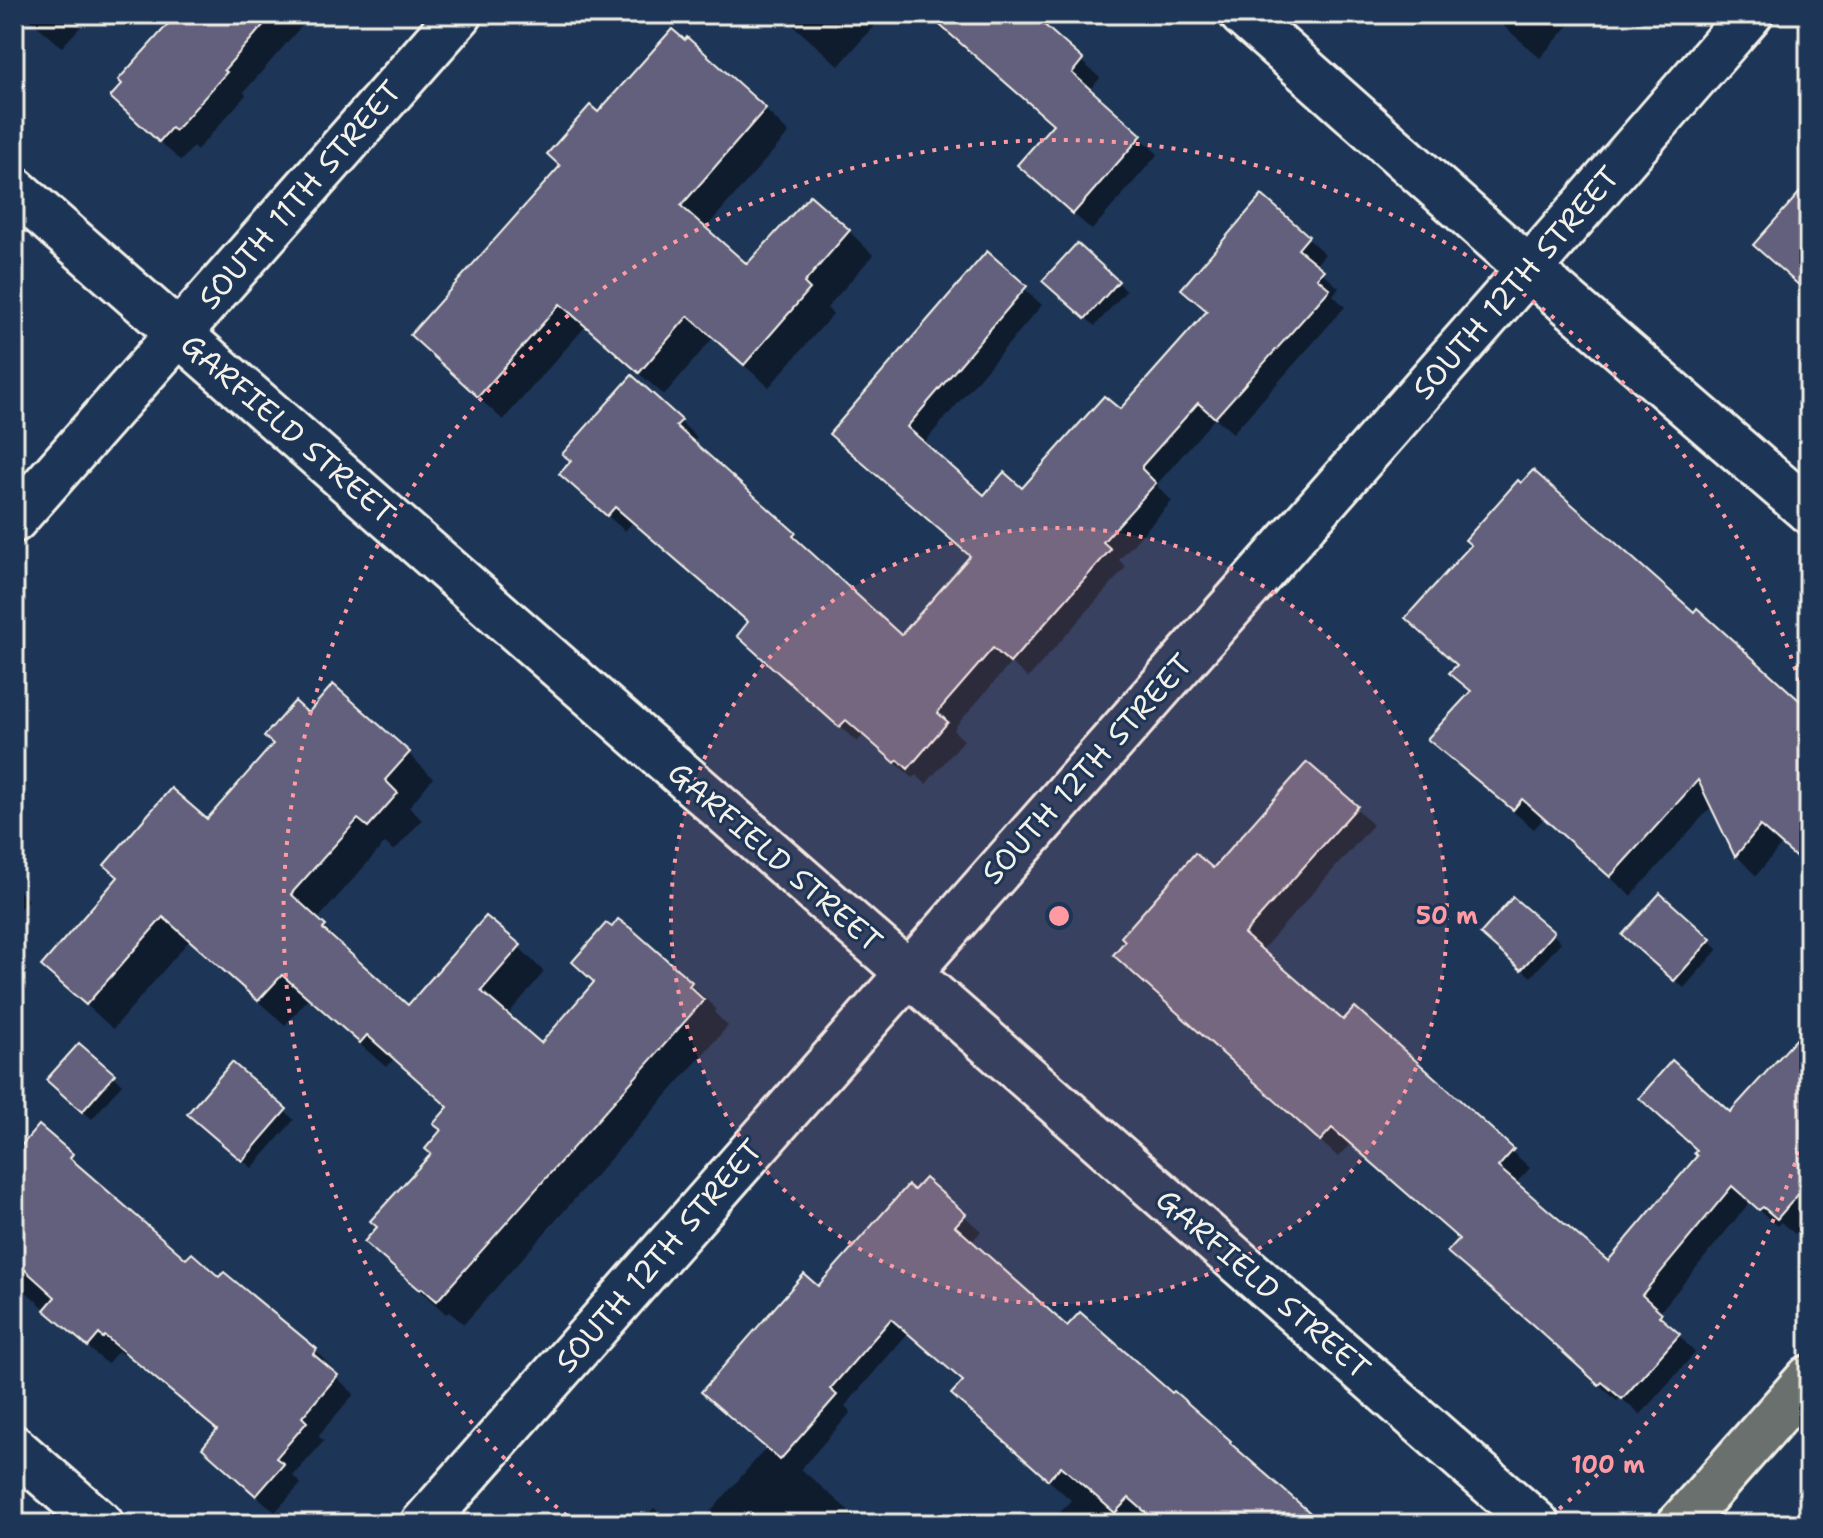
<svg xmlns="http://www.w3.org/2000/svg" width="1823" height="1538" font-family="'Shantell Sans',sans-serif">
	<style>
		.shadow { fill: #0007 }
		.building { fill: #64607d; stroke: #f4f1e8; stroke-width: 2 }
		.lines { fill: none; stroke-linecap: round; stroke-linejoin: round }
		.minor-casing { stroke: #f4f1e8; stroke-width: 50 }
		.major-casing { stroke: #f4f1e8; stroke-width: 50 }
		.minor { stroke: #1d3557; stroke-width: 44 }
		.major { stroke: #6b706d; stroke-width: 44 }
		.ring { fill: none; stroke: #ff9aa2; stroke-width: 4; stroke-dasharray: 4 8 }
		.labels { text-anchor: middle; stroke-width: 6; stroke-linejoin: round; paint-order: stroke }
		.street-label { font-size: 30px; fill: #f4f1e8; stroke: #1d3557 }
		.centre { fill: #ff9aa2; stroke: #1d3557; stroke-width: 4 }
		.ring-label { font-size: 24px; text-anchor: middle; font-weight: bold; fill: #ff9aa2; stroke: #1d3557; stroke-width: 6; stroke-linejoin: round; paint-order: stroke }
	</style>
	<rect width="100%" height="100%" fill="#1d3557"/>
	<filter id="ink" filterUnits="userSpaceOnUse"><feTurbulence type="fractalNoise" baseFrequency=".0125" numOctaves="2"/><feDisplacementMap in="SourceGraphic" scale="16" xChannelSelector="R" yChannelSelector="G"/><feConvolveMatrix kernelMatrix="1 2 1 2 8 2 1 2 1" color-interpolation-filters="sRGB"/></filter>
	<g filter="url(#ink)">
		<!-- shadow -->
		<g class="shadow">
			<path d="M 23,14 L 92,14 L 62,47 Z"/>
			<path d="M 180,14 L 312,14 L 244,92 L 246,95 L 197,150 L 193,147 L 181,161 L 133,118 Z"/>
			<path d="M 780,14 L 884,14 L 839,66 Z"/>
			<path d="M 924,14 L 1029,14 L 1100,78 L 1089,91 L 1158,154 L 1092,230 L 1038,183 L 1055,126 Z"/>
			<path d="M 1490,14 L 1579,14 L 1540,58 Z"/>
			<path d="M 765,109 L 789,133 L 705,229 L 747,267 L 849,231 L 873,255 L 827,308 L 833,314 L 769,387 L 713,338 L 664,395 L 585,327 L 503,420 L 436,359 L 598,115 Z"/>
			<path d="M 1809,185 L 1809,296 L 1756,245 Z"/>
			<path d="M 1262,198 L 1325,254 L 1315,266 L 1339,288 L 1333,295 L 1345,307 L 1233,433 L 1215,418 L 1158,483 L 1158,487 L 1172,501 L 1119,560 L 1126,567 L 1028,678 L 1011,663 L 956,726 L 954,731 L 964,740 L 926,784 L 916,775 L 913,778 L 863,735 L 857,742 L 756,652 L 750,624 L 633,522 L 625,531 L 579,491 L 680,421 L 697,438 L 692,443 L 794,534 L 811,551 L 809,554 L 901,638 L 972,558 L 848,450 L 987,254 L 1042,305 L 923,444 L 984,497 L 1023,491 L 1120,412 L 1208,312 L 1184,289 Z"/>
			<path d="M 1118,282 L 1126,291 L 1095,326 L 1054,290 Z"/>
			<path d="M 1694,615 L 1809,711 L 1809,869 L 1781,845 L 1756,876 L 1737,856 L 1712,806 L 1631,896 L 1544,818 L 1534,829 L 1450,759 L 1430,739 L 1472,693 L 1452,673 Z"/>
			<path d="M 308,715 L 408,753 L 433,778 L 409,807 L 422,820 L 394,851 L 385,843 L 317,920 L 350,952 L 348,954 L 409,1008 L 519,947 L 544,972 L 507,1016 L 542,1046 L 596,983 L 612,930 L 632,931 L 691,984 L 716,1009 L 714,1012 L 728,1026 L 464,1324 L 449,1312 L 446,1314 L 367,1242 L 434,1154 L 449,1109 L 394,1059 L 386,1067 L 308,999 L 285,1025 L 189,941 L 113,1029 L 44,966 L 207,822 Z"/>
			<path d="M 1356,808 L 1373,825 L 1261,951 L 1344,1023 L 1439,1085 L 1530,1168 L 1515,1184 L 1608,1264 L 1700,1156 L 1730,1115 L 1809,1029 L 1809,1218 L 1795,1234 L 1781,1222 L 1778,1226 L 1750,1202 L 1659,1313 L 1695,1353 L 1640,1415 L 1620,1397 L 1617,1401 L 1553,1342 L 1460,1240 L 1351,1143 L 1338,1157 L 1133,972 L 1213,871 Z"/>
			<path d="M 14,870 L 19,875 L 14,882 Z"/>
			<path d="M 14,886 L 28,900 L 14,915 Z"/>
			<path d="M 1552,934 L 1561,942 L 1531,977 L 1491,943 Z"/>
			<path d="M 1709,940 L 1718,949 L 1684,988 L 1634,944 Z"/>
			<path d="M 113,1075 L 122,1084 L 92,1119 L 57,1089 Z"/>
			<path d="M 285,1111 L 294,1120 L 252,1168 L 198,1122 Z"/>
			<path d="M 39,1128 L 90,1174 L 88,1176 L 186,1262 L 220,1280 L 316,1351 L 333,1369 L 331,1372 L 354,1394 L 318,1436 L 324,1441 L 293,1476 L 301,1484 L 275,1512 L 222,1465 L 219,1431 L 124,1352 L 122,1354 L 118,1351 L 107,1364 L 14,1281 L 14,1157 Z"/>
			<path d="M 925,1181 L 981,1231 L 971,1243 L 1068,1329 L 1172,1396 L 1230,1442 L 1320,1524 L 1159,1524 L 1146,1512 L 1135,1524 L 1050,1524 L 1071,1500 L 970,1410 L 964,1382 L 908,1333 L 845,1406 L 851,1412 L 801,1469 L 856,1517 L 850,1524 L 700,1524 L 766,1448 L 720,1408 L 819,1289 Z"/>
			<path d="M 654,1508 L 672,1524 L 639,1524 Z"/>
		</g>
		<!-- building -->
		<g class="building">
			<path d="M 177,14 L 273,14 L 224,70 L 227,72 L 175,131 L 171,128 L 159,142 L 110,97 L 122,84 L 118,80 Z"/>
			<path d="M 927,14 L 1032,14 L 1083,59 L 1072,73 L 1142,135 L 1073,214 L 1017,165 L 1053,124 Z"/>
			<path d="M 672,29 L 685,40 L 687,37 L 766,108 L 681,206 L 747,264 L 810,195 L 850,230 L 804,283 L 810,289 L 744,365 L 688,316 L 639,373 L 560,304 L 478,397 L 410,335 L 560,166 L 547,154 L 590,105 L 598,112 Z"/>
			<path d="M 1809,182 L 1809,294 L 1753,245 Z"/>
			<path d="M 1262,195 L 1309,236 L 1298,249 L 1324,270 L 1317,278 L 1330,289 L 1215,418 L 1198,403 L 1142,466 L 1142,469 L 1156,483 L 1103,542 L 1111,549 L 1010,663 L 993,648 L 940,709 L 938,713 L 948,722 L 908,769 L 898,760 L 895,763 L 846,720 L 839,727 L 737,636 L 748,622 L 615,507 L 607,516 L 559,474 L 571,461 L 562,454 L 632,375 L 682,420 L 676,426 L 796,533 L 793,536 L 901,635 L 970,556 L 829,434 L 987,251 L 1027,286 L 907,427 L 984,495 L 1004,472 L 1022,488 L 1104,396 L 1120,409 L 1207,311 L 1181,289 Z"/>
			<path d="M 1077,243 L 1119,281 L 1085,319 L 1042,281 Z"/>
			<path d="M 1533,470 L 1694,612 L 1697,608 L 1809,709 L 1809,869 L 1760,826 L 1735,857 L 1698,780 L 1610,877 L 1522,799 L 1513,810 L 1427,739 L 1471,691 L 1449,673 L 1457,665 L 1405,618 L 1471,545 L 1465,540 L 1518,480 L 1521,483 Z"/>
			<path d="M 333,684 L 410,752 L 385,780 L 398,793 L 368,827 L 358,819 L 291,894 L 326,926 L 323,929 L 408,1005 L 486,916 L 521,945 L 481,991 L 541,1043 L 594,982 L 572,962 L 606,923 L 612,927 L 618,919 L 633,930 L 692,982 L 689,986 L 704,1000 L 437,1301 L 422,1288 L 420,1290 L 364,1242 L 377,1227 L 370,1221 L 431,1154 L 425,1149 L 441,1130 L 433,1124 L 448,1107 L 367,1035 L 360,1043 L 282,975 L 258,1001 L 163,917 L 86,1005 L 41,966 L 118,877 L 104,865 L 171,788 L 207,819 L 273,744 L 264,736 L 295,701 L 308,713 Z"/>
			<path d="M 1307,762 L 1358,806 L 1244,934 L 1343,1020 L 1355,1007 L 1441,1083 L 1514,1149 L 1498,1167 L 1608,1261 L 1697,1156 L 1694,1153 L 1697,1150 L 1639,1098 L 1672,1060 L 1730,1112 L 1809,1025 L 1809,1182 L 1777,1219 L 1763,1207 L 1759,1210 L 1732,1186 L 1642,1295 L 1662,1313 L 1659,1316 L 1680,1334 L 1622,1399 L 1602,1382 L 1599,1385 L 1533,1325 L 1447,1252 L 1459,1239 L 1332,1128 L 1320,1141 L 1113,955 L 1125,941 L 1121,937 L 1195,853 L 1213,868 Z"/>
			<path d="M 1660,893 L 1711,939 L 1674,981 L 1622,935 Z"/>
			<path d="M 1513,897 L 1554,932 L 1521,970 L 1480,934 Z"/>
			<path d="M 79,1043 L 115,1074 L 82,1112 L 46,1080 Z"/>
			<path d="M 232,1062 L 287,1109 L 242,1161 L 187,1114 Z"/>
			<path d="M 39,1125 L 73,1154 L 70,1158 L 186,1259 L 192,1253 L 219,1277 L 224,1272 L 317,1349 L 313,1354 L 338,1375 L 302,1417 L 307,1422 L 276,1458 L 284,1464 L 256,1496 L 202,1448 L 217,1430 L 105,1336 L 103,1338 L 99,1334 L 88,1347 L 44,1310 L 55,1297 L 14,1260 L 14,1154 Z"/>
			<path d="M 925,1178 L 966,1214 L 955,1226 L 1067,1326 L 1080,1312 L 1172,1393 L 1174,1391 L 1231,1441 L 1230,1443 L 1323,1524 L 1159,1524 L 1129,1498 L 1115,1513 L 1061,1466 L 1048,1480 L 951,1394 L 963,1381 L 891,1319 L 830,1389 L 837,1395 L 780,1460 L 701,1392 L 804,1274 L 818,1286 L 908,1185 L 914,1190 Z"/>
		</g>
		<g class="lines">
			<defs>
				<g id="minor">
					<path d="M 1242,14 L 1529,269 L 1809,511"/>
					<path d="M 14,189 L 1537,1524"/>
					<path d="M 14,520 L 460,14"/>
					<path d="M 14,1448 L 101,1524"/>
					<path d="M 423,1524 L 1529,269 L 1750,14"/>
				</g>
				<path id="major" d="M 1680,1524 L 1809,1378"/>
			</defs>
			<!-- minor casing -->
			<use href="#minor" class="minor-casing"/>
			<!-- major casing -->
			<use href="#major" class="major-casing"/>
			<!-- minor -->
			<use href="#minor" class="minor"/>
			<!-- major -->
			<use href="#major" class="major"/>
		</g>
	</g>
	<!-- distance rings -->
	<circle cx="1059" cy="916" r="388" fill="#ff9aa2" fill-opacity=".12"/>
	<g class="ring">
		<circle cx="1059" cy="916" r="388"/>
		<path d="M1809 1117A776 776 0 0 1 1542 1523M576 1523A776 776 0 1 1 1809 715"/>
	</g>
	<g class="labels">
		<!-- street labels -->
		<g class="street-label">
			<text transform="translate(300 195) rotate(-49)" y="10">SOUTH 11TH STREET</text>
			<text transform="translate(1516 283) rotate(-49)" y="10">SOUTH 12TH STREET</text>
			<text transform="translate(288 429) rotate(41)" y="10">GARFIELD STREET</text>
			<text transform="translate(1087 769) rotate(-48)" y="10">SOUTH 12TH STREET</text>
			<text transform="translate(775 857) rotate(41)" y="10">GARFIELD STREET</text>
			<text transform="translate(659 1256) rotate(-49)" y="10">SOUTH 12TH STREET</text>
			<text transform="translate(1263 1284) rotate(41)" y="10">GARFIELD STREET</text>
		</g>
	</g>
	<circle cx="1059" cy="916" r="12" class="centre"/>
	<g class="ring-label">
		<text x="1447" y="924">50 m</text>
		<text x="1608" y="1473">100 m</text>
	</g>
	<!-- margin -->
	<rect width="1823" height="1538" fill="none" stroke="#1d3557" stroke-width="48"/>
	<rect x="24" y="24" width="1775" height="1490" fill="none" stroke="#f4f1e8" stroke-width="3" filter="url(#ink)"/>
</svg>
